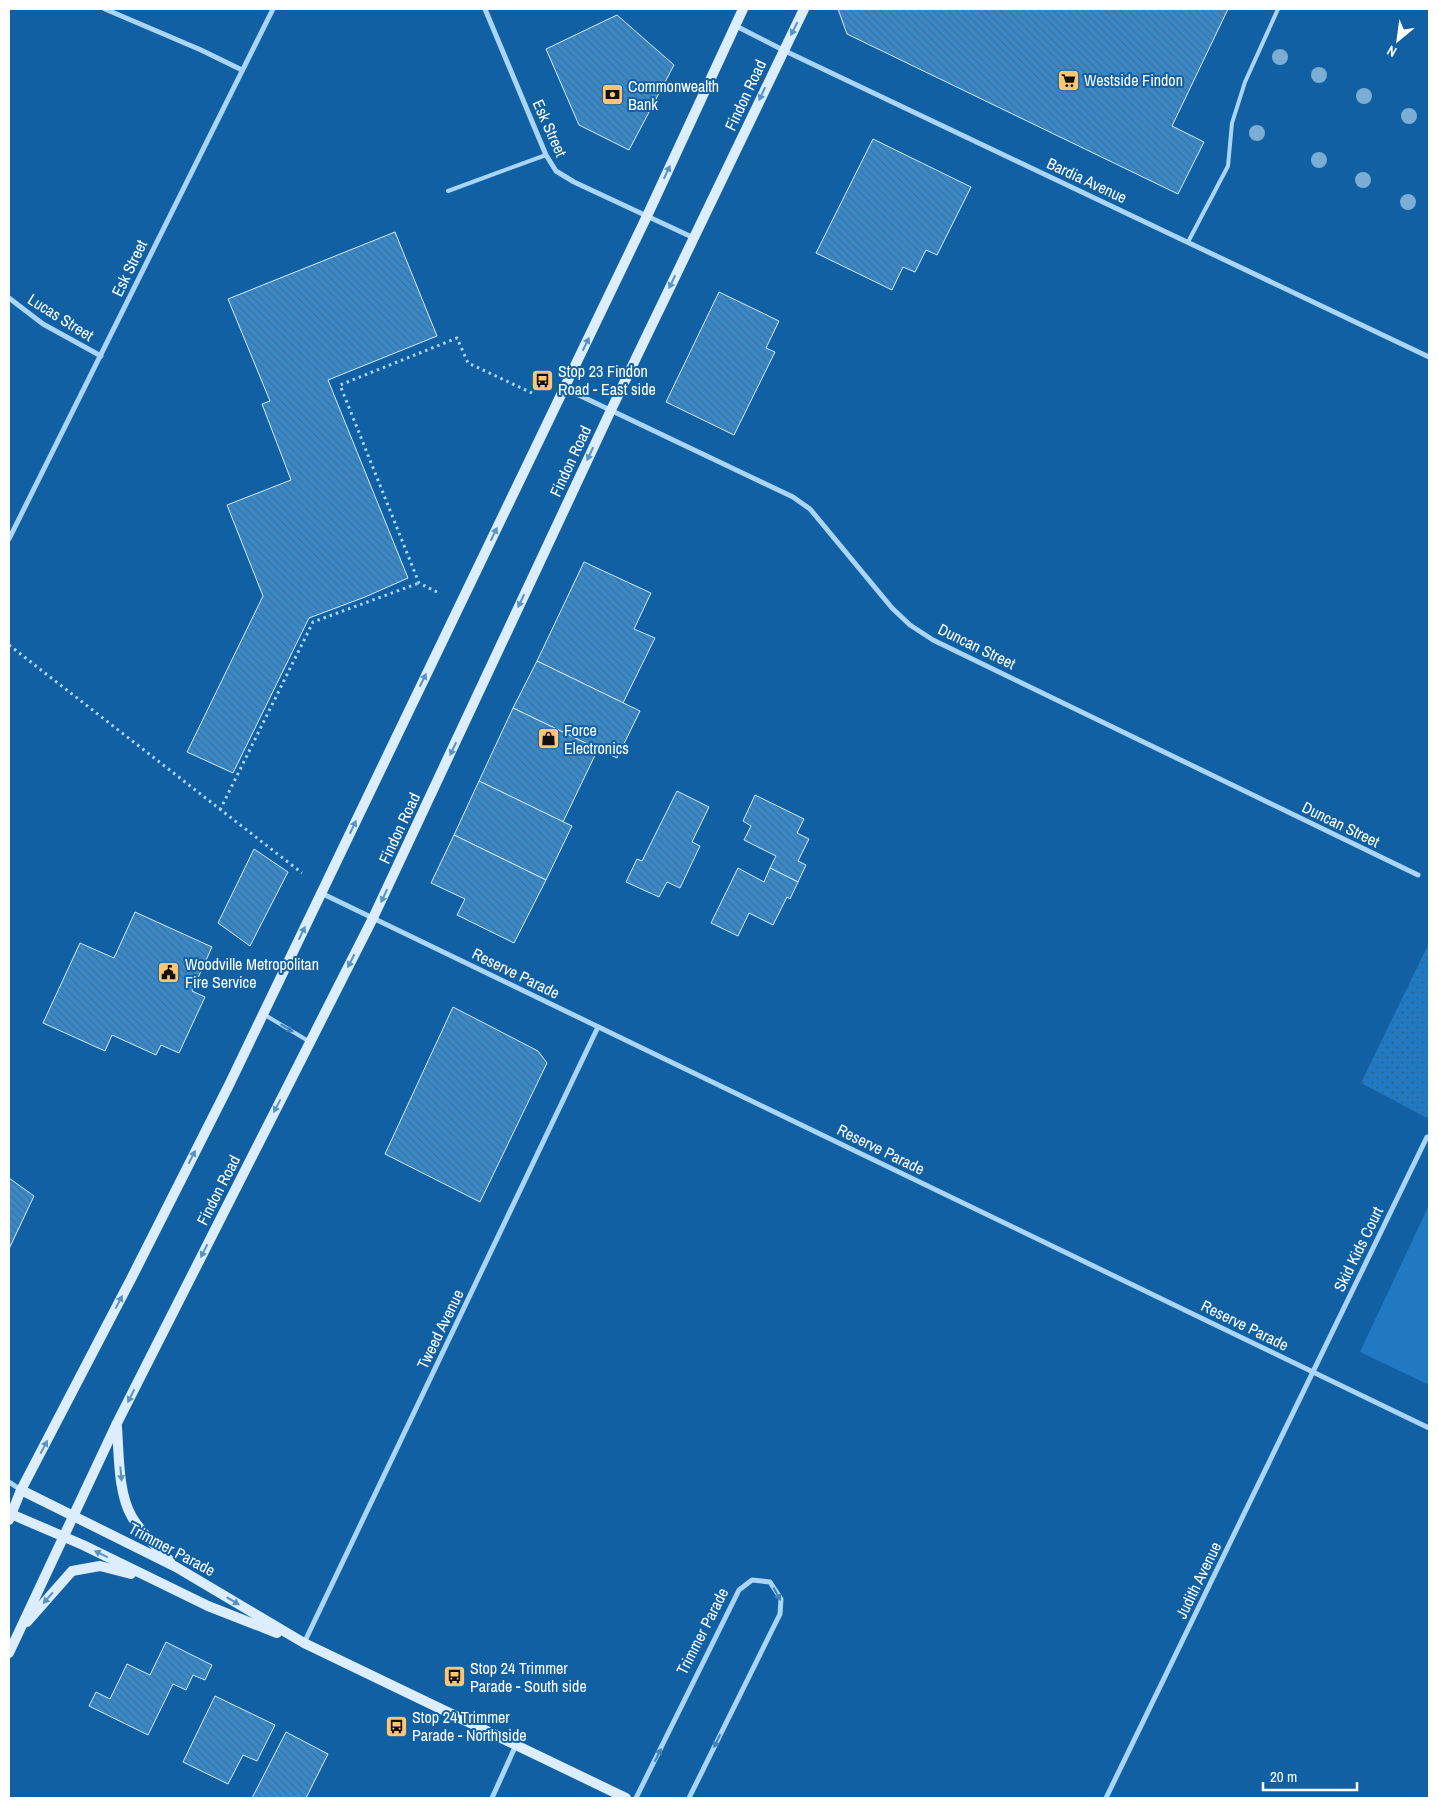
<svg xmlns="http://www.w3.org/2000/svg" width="1438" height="1807" font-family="'Archivo Narrow',sans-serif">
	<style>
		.green { fill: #2079c1 }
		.park { fill: url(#park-dots) }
		.building { fill: url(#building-back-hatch); stroke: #d4ecfe }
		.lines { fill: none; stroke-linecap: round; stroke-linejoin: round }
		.path { stroke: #abd5f6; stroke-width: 3; stroke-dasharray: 2.5 4; stroke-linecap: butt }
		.service { stroke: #abd5f6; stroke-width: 4 }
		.minor { stroke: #abd5f6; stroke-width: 5 }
		.secondary { stroke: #dceefe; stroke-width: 10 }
		.tree { fill: #7cadd5 }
		.oneway { fill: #5792c3 }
		.oneway2 { fill: #3e83bc }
		.labels { text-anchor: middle; stroke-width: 4; stroke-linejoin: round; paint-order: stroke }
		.poi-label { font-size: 16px; fill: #fff; stroke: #1060a3; text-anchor: start }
		.street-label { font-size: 16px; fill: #fff; stroke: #1060a3 }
	</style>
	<defs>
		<pattern id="park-dots" width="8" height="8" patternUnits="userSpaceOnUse" patternTransform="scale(1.25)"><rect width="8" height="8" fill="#2079c1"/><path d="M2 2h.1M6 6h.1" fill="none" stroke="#366286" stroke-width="1.8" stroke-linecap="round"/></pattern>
		<pattern id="building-back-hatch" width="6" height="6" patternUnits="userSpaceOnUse" patternTransform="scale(1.25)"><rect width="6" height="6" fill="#3989c9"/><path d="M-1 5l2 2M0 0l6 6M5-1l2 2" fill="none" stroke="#417197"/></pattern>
	</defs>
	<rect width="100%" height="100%" fill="#1060a3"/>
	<!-- green -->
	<path class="green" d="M 1429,1205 L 1429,1385 L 1360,1352 Z"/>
	<!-- park -->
	<path class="park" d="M 1429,943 L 1429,1119 L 1361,1083 Z"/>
	<!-- building -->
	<g class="building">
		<path d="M 838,9 L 1228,9 L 1172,126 L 1204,142 L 1178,194 L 847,34 Z"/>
		<path d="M 617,15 L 674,65 L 629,150 L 579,125 L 546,49 Z"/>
		<path d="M 873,139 L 971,187 L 937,255 L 926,250 L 915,272 L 903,267 L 892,290 L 816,253 Z"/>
		<path d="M 395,232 L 437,336 L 328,380 L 408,578 L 365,597 L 309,618 L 233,773 L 187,752 L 263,596 L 227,505 L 291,480 L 262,404 L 270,401 L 228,299 Z"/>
		<path d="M 719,292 L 779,321 L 766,348 L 775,352 L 734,435 L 666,402 Z"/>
		<path d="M 584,562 L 651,593 L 634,629 L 655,638 L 623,703 L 537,661 Z"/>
		<path d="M 537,661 L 640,711 L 617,758 L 513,708 Z"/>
		<path d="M 513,708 L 598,749 L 563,822 L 479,781 Z"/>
		<path d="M 479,781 L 572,826 L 546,880 L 454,835 Z"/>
		<path d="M 677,791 L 709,807 L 692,842 L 700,846 L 680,888 L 667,882 L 659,897 L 626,882 L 637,859 L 642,861 Z"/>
		<path d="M 755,795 L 804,819 L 797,833 L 809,839 L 798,861 L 806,865 L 798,882 L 770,868 L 776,856 L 744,840 L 751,826 L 743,821 Z"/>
		<path d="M 454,835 L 546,880 L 514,943 L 457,915 L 465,899 L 431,883 Z"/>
		<path d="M 254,849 L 288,872 L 250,946 L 218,923 Z"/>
		<path d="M 738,868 L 764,882 L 770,868 L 798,882 L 790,899 L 787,897 L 773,925 L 749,913 L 738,936 L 711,923 Z"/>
		<path d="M 135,912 L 212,947 L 192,991 L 205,997 L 179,1053 L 161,1045 L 156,1055 L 112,1035 L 105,1051 L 43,1023 L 80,943 L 114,958 Z"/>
		<path d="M 453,1007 L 538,1051 L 547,1063 L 480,1202 L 385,1154 Z"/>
		<path d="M 9,1178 L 34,1196 L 9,1249 Z"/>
		<path d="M 166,1642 L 212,1665 L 205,1680 L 193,1675 L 186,1690 L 173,1684 L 148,1735 L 89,1706 L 96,1692 L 110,1699 L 127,1664 L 150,1675 Z"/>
		<path d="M 215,1696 L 275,1725 L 257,1761 L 243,1755 L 228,1784 L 183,1762 Z"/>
		<path d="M 286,1732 L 328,1754 L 306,1798 L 252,1798 Z"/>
	</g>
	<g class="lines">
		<!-- path -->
		<g class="path">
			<path d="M 437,592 L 419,583 L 340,385 L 457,338 L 468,363 L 532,393"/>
			<path d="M 9,645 L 302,873"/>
			<path d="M 220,810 L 313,622 L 419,583"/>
		</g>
		<!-- service -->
		<g class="service">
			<path d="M 448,191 L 546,155"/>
			<path d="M 1188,242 L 1228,166 L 1232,123 L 1245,82 L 1278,9"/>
			<path d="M 265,1015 L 310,1042"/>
		</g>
		<!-- minor -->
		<g class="minor">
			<path d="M 105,9 L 201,50 L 242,70"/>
			<path d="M 485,9 L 546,155 L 556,171 L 574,182 L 694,238"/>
			<path d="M 734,25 L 783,50 L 1429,357"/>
			<path d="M 9,298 L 43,324 L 101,356"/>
			<path d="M 564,388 L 793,497 L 810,509 L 892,608 L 910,625 L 933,640 L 1418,875"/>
			<path d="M 9,539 L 273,9"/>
			<path d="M 321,893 L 1429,1428"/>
			<path d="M 9,1482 L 21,1490"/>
			<path d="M 304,1643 L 598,1027"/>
			<path d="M 492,1798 L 516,1745"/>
			<path d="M 636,1798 L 739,1590 L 752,1580 L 770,1582 L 781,1599 L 780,1614 L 689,1798"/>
			<path d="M 1106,1798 L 1427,1137"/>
		</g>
		<!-- secondary -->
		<g class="secondary">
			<path d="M 117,1427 C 119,1454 118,1494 132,1517 C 142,1534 157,1547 170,1561"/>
			<path d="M 21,1490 L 176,1567 L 304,1643 L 626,1798"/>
			<path d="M 11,1514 L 83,1545 L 208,1606 L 277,1633"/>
			<path d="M 9,1520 L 21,1490 L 131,1279 L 229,1085 L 647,216 L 743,9"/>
			<path d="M 27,1622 L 72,1571 L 100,1566 L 131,1574"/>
			<path d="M 9,1653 L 116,1425 L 373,918 L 611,410 L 804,9"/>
		</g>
	</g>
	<!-- trees -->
	<g class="tree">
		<circle cx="1280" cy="57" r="8"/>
		<circle cx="1319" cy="75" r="8"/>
		<circle cx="1364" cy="96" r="8"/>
		<circle cx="1409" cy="116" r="8"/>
		<circle cx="1257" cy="133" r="8"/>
		<circle cx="1319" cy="160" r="8"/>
		<circle cx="1363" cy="180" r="8"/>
		<circle cx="1408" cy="202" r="8"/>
	</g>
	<!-- one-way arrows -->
	<defs><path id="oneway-solid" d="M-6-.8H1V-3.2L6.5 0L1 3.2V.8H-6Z" transform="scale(1.25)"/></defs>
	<g class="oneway">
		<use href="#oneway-solid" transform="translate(794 29) rotate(117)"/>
		<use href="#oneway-solid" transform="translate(762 94) rotate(115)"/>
		<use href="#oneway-solid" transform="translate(667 172) rotate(-65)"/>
		<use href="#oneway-solid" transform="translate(672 282) rotate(116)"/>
		<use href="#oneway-solid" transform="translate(586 344) rotate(-64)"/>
		<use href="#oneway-solid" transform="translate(590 454) rotate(115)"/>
		<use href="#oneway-solid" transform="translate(494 534) rotate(-64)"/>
		<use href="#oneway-solid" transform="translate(521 601) rotate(115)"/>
		<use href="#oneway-solid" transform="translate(423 680) rotate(-64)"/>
		<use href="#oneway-solid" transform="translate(453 749) rotate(115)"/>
		<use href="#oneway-solid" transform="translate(353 827) rotate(-65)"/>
		<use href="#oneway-solid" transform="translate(384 896) rotate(115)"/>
		<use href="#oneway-solid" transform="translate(302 933) rotate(-64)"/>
		<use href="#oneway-solid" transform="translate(351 961) rotate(117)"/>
		<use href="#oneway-solid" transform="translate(277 1106) rotate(118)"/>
		<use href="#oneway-solid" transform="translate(192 1157) rotate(-63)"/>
		<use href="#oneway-solid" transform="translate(204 1251) rotate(117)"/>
		<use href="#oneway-solid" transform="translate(119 1302) rotate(-62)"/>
		<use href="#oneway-solid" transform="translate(131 1396) rotate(117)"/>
		<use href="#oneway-solid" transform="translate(44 1447) rotate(-62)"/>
		<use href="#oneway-solid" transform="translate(121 1474) rotate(85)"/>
		<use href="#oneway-solid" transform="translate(101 1554) rotate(-154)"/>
		<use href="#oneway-solid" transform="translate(48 1598) rotate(131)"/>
		<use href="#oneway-solid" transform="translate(233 1601) rotate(31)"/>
	</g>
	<g class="oneway2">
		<use href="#oneway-solid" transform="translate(287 1028) rotate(31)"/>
		<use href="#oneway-solid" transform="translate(777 1594) rotate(61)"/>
		<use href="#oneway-solid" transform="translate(717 1741) rotate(116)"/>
		<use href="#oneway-solid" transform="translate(658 1755) rotate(-64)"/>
	</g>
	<!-- icons -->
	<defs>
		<symbol id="supermarket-square" viewBox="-11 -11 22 22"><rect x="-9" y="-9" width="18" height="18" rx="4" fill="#ffc66f" stroke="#1060a3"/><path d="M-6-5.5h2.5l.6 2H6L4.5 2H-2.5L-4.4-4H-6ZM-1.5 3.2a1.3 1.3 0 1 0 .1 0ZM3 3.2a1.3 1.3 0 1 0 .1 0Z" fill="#111"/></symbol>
		<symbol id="bank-square" viewBox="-11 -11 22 22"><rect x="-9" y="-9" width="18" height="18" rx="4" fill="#ffc66f" stroke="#1060a3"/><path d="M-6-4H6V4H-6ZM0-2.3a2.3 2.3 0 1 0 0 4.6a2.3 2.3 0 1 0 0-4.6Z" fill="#111"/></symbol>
		<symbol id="bus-square" viewBox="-11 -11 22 22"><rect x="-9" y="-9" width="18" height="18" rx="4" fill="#ffc66f" stroke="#1060a3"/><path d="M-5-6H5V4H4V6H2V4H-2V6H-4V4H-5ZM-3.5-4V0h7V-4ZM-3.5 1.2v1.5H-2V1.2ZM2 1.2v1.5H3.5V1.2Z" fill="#111"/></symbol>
		<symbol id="shop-square" viewBox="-11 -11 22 22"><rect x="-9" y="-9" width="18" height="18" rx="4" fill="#ffc66f" stroke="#1060a3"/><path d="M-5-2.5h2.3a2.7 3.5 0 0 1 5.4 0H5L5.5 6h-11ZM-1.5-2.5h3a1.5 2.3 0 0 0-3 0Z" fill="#111"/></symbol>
		<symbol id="civic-square" viewBox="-11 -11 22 22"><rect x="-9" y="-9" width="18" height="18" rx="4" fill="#ffc66f" stroke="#1060a3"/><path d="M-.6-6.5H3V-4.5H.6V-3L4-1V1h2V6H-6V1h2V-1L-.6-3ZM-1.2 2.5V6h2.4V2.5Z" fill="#111"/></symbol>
	</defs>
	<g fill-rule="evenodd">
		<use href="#supermarket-square" x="1056" y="68" width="25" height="25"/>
		<use href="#bank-square" x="600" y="82" width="25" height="25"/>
		<use href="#bus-square" x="530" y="368" width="25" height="25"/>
		<use href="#shop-square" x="536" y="726" width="25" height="25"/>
		<use href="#civic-square" x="156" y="960" width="25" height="25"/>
		<use href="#bus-square" x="442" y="1664" width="25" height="25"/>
		<use href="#bus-square" x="384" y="1714" width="25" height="25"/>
	</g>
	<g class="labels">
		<!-- poi labels -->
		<g class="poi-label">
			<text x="1084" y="86">Westside Findon</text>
			<text x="628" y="92">Commonwealth<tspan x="628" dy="18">Bank</tspan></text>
			<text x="558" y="377">Stop 23 Findon<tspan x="558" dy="18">Road - East side</tspan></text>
			<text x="564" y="736">Force<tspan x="564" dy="18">Electronics</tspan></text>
			<text x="185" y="970">Woodville Metropolitan<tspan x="185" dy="18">Fire Service</tspan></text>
			<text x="470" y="1674">Stop 24 Trimmer<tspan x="470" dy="18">Parade - South side</tspan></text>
			<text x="412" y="1723">Stop 24 Trimmer<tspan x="412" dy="18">Parade - North side</tspan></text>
		</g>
		<!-- street labels -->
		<g class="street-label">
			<text transform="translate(745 95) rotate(-65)" y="6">Findon Road</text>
			<text transform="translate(550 128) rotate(66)" y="6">Esk Street</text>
			<text transform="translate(1087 180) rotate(25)" y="6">Bardia Avenue</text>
			<text transform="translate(129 268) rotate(-64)" y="6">Esk Street</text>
			<text transform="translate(61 317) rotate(32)" y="6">Lucas Street</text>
			<text transform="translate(570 461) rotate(-65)" y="6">Findon Road</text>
			<text transform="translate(977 646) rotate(26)" y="6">Duncan Street</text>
			<text transform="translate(1341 824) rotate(26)" y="6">Duncan Street</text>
			<text transform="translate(399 828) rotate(-65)" y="6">Findon Road</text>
			<text transform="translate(516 973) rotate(26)" y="6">Reserve Parade</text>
			<text transform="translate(881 1149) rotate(26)" y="6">Reserve Parade</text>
			<text transform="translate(218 1190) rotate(-63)" y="6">Findon Road</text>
			<text transform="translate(1358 1249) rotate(-64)" y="6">Skid Kids Court</text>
			<text transform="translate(1245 1325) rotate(26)" y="6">Reserve Parade</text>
			<text transform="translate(440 1329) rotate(-64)" y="6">Tweed Avenue</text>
			<text transform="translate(172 1549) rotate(28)" y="6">Trimmer Parade</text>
			<text transform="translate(1198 1580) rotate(-64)" y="6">Judith Avenue</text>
			<text transform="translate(702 1631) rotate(-63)" y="6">Trimmer Parade</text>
		</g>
	</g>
	<!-- border -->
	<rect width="1438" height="1807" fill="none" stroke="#ffffff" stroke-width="20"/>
	<!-- north arrow -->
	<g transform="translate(1398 40) rotate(209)" stroke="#1060a3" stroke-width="4" paint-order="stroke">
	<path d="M0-4L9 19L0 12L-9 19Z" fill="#ffffff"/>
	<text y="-8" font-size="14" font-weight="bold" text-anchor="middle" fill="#ffffff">N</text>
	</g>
	<!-- scale -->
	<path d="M1263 1782v8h94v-8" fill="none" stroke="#ffffff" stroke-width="2.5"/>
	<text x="1270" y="1782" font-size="15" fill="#ffffff" stroke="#1060a3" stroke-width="4" paint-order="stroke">20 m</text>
</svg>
